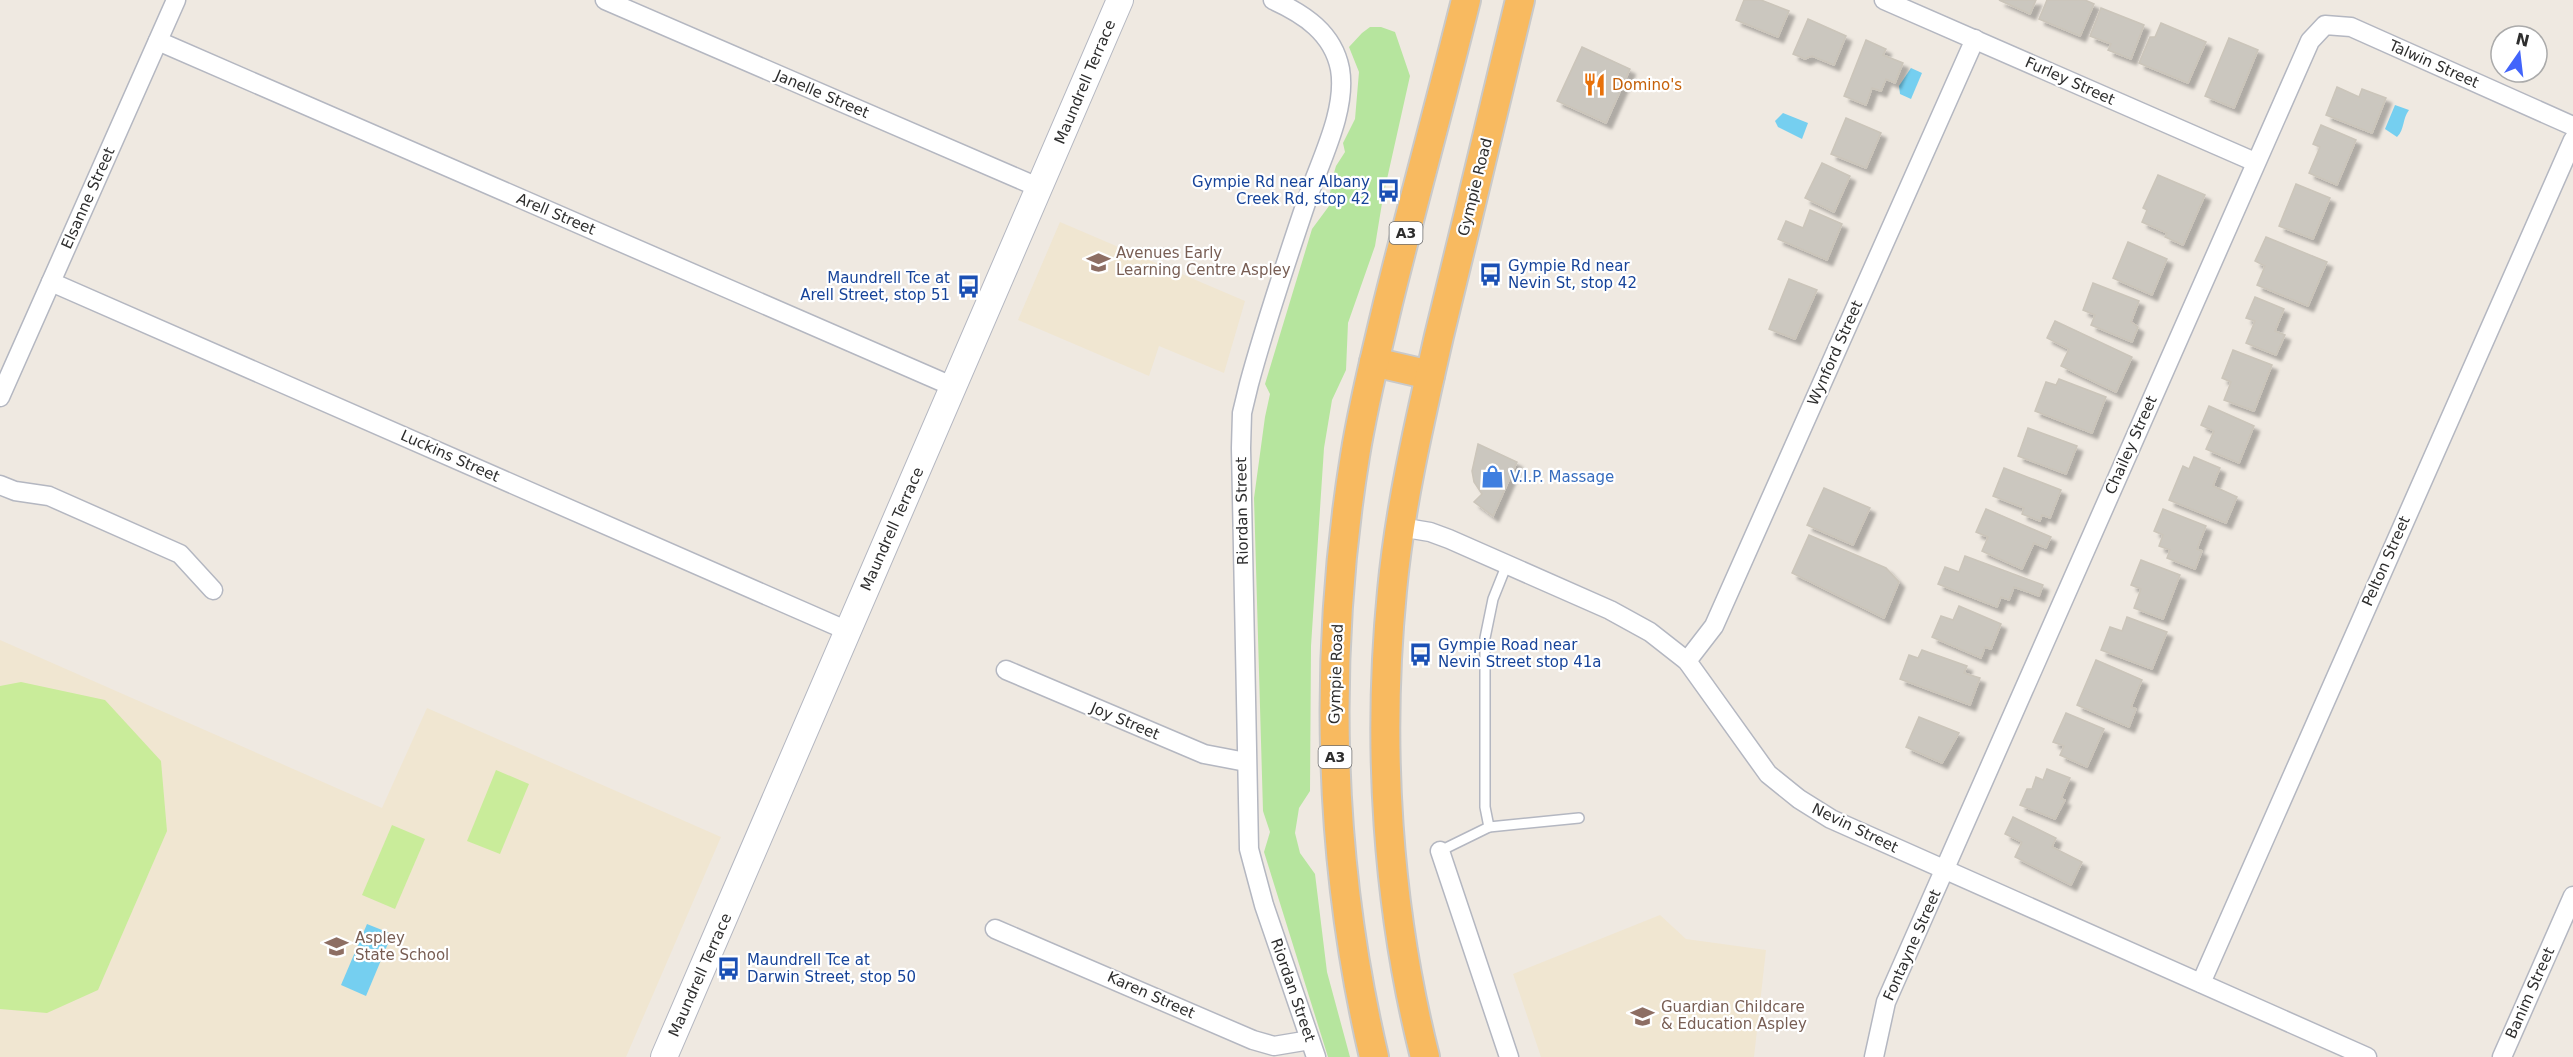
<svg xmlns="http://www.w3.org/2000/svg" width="2573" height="1057" font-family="'DejaVu Sans',sans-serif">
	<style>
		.education { fill: #f0e6d1 }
		.green { fill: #b6e59e }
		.pitch { fill: #c9ec9a }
		.water { fill: #75cff0 }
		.building { fill: #cbc7bf; stroke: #cbc5ba; stroke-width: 1.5; filter: url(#shadow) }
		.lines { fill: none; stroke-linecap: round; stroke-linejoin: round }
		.service-casing { stroke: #b4b7c1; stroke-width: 12 }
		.minor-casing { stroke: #b4b7c1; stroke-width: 21 }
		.secondary-casing { stroke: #b4b7c1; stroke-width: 28 }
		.trunk-casing { stroke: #c9c9c9; stroke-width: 32 }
		.service { stroke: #fff; stroke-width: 9 }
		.minor { stroke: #fff; stroke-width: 18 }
		.secondary { stroke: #fff; stroke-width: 26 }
		.trunk { stroke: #f8ba60; stroke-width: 28 }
		.labels { text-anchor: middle; stroke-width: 4.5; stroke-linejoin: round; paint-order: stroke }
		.shield { fill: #fff; stroke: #6d6d6d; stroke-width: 1.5 }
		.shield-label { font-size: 14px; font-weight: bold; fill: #2e2e2e }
		.street-label { font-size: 15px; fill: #2e2e2e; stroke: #fff }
		.food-label { font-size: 15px; fill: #c56008; stroke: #fff; text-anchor: start }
		.transit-label { font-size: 15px; fill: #164399; stroke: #fff; text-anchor: start }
		.education-label { font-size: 15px; fill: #785e54; stroke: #fff; text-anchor: start }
		.shop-label { font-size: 15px; fill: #366cbe; stroke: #fff; text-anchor: start }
	</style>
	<defs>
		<filter id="shadow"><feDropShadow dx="5.5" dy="5.5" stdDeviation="1.5" flood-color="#0004"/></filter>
	</defs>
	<rect width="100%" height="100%" fill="#efe9e1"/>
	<!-- education -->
	<g class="education">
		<path d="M 1060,222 L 1245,301 L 1224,373 L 1159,346 L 1149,376 L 1018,320 Z"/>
		<path d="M 0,640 L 382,808 L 427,708 L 721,837 L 626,1057 L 0,1057 Z"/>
		<path d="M 1660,915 L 1686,939 L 1766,950 L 1754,1057 L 1541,1057 L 1513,974 Z"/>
	</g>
	<!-- green -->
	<path class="green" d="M 1370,27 L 1381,27 L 1395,32 L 1410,76 L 1383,197 L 1375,246 L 1348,323 L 1346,370 L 1332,400 L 1324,448 L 1311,646 L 1310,791 L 1299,808 L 1295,833 L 1300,853 L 1315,874 L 1327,972 L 1350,1057 L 1328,1057 L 1264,852 L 1270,832 L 1263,811 L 1254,498 L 1265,417 L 1270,394 L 1265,384 L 1312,229 L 1329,206 L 1331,183 L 1336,166 L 1345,152 L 1343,143 L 1355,119 L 1359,72 L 1349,47 L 1362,33 Z"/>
	<!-- pitch -->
	<g class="pitch">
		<path d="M 21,682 L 105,700 L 161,761 L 167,831 L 98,990 L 47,1013 L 0,1009 L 0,686 Z"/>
		<path d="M 496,770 L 529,784 L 500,854 L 467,841 Z"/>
		<path d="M 392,825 L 425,839 L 395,909 L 362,895 Z"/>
	</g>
	<!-- water -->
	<g class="water">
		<path d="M 1911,68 L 1922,73 L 1911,99 L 1900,94 L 1899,86 Z"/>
		<path d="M 2395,105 L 2409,110 C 2402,119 2405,129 2397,137 L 2385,129 Z"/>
		<path d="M 1783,113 L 1808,123 L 1802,139 L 1778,127 L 1775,121 Z"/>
		<path d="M 367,924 L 392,934 L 366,996 L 341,985 Z"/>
	</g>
	<!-- building -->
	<g class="building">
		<path d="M 1744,0 L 1761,0 L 1789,11 L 1778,37 L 1736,20 Z"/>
		<path d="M 1999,0 L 2036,0 L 2030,14 Z"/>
		<path d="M 2047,0 L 2085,0 L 2094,4 L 2080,36 L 2039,19 Z"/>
		<path d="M 2101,8 L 2144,25 L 2131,59 L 2108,50 L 2111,44 L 2090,36 Z"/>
		<path d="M 1808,19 L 1846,36 L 1834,65 L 1812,56 L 1805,59 L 1793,54 Z"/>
		<path d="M 2161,23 L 2206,42 L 2188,83 L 2139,63 L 2150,37 L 2155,37 Z"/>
		<path d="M 2229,38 L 2258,50 L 2234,108 L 2205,96 Z"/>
		<path d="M 1866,40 L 1886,49 L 1883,55 L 1903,63 L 1895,83 L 1886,79 L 1881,91 L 1872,88 L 1866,105 L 1844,96 Z"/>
		<path d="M 1582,47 L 1630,69 L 1606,123 L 1557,101 Z"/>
		<path d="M 2337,87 L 2359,97 L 2362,89 L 2386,98 L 2372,133 L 2326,115 Z"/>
		<path d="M 1846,118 L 1881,133 L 1866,168 L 1831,154 Z"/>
		<path d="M 2321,125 L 2356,140 L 2337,185 L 2309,173 L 2320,147 L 2313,144 Z"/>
		<path d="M 1822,163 L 1850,176 L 1834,212 L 1805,198 Z"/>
		<path d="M 2158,175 L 2205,195 L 2183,245 L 2165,237 L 2167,233 L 2142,222 L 2147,210 L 2143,208 Z"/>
		<path d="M 2296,184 L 2330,198 L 2313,239 L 2279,226 Z"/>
		<path d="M 1810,210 L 1842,224 L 1827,260 L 1778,239 L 1786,221 L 1803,228 Z"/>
		<path d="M 2266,237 L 2327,262 L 2308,306 L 2257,285 L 2265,266 L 2255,261 Z"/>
		<path d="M 2128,242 L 2167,259 L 2152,295 L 2113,278 Z"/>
		<path d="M 1789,279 L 1817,290 L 1795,339 L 1769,329 Z"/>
		<path d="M 2093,283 L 2139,301 L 2131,322 L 2138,327 L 2132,342 L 2091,325 L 2095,315 L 2083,310 Z"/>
		<path d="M 2255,297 L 2284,309 L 2275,331 L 2285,335 L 2276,355 L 2246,343 L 2255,321 L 2246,318 Z"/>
		<path d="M 2055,321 L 2132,357 L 2116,392 L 2061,366 L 2069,349 L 2047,338 Z"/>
		<path d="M 2233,350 L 2272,365 L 2254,411 L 2224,400 L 2231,382 L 2222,378 Z"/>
		<path d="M 2059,379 L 2106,397 L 2092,433 L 2035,411 L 2046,382 L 2056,385 Z"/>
		<path d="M 2209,406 L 2254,426 L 2239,463 L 2206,449 L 2214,431 L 2201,425 Z"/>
		<path d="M 2028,428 L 2077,446 L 2066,474 L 2018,456 Z"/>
		<path d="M 1478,444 L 1517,462 L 1493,516 L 1474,502 L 1482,494 L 1474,482 L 1472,471 Z"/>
		<path d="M 2194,457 L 2220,468 L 2213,486 L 2237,497 L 2226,523 L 2169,500 L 2183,466 L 2189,469 Z"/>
		<path d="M 2004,468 L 2061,490 L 2050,518 L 2042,515 L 2040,521 L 2022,514 L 2024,508 L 1993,496 Z"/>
		<path d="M 1824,488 L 1870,508 L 1853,545 L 1807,525 Z"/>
		<path d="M 1986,509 L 2051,537 L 2046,548 L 2034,543 L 2022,569 L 1982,551 L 1988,537 L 1976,532 Z"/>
		<path d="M 2163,509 L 2206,526 L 2197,549 L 2202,551 L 2195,569 L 2167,558 L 2170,550 L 2159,546 L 2163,535 L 2154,531 Z"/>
		<path d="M 1809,535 L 1886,568 L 1899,582 L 1884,618 L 1792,573 Z"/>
		<path d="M 1965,556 L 2043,585 L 2039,596 L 2014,587 L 2009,600 L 2001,597 L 1997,607 L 1938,584 L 1945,567 L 1959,572 Z"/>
		<path d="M 2141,560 L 2180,575 L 2163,619 L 2134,608 L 2141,589 L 2131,585 Z"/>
		<path d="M 1959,606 L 2001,624 L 1991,649 L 1985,647 L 1981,658 L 1932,637 L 1941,616 L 1953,620 Z"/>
		<path d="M 2127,617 L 2167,632 L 2152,669 L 2101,650 L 2110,627 L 2122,631 Z"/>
		<path d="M 1922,650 L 1967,666 L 1964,673 L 1980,678 L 1970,705 L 1900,679 L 1909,655 L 1918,658 Z"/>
		<path d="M 2096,660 L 2142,680 L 2131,707 L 2136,709 L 2129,727 L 2077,705 Z"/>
		<path d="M 2066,713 L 2104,729 L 2087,767 L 2060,755 L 2064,746 L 2053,742 Z"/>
		<path d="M 1919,717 L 1959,733 L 1942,763 L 1906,747 Z"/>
		<path d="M 2047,769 L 2070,778 L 2061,799 L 2065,800 L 2055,819 L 2020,805 L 2027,789 L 2032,789 L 2036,777 L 2043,780 Z"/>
		<path d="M 2013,817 L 2056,838 L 2052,847 L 2082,862 L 2071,885 L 2015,857 L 2022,842 L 2005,834 Z"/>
	</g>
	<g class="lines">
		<defs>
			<g id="service">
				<path d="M 1489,827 L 1485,807 L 1485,638 L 1493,599 L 1507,564"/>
				<path d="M 1440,851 L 1489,827 L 1579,818"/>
			</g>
			<g id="minor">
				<path d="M 605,0 L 1040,188"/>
				<path d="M 1273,0 C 1304,14 1333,33 1340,69 C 1347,110 1321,159 1308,197 C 1287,259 1266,321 1249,384 L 1242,413 L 1241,448 L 1249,849 L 1264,905 L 1316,1057"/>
				<path d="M 1884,0 L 2255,162"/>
				<path d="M 158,41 L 954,387"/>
				<path d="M 51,282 L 848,631"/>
				<path d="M 0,397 L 176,0"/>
				<path d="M 0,485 L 15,491 L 49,496 L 180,554 L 213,590"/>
				<path d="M 1400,527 L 1430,532 L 1449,539 L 1610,610 L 1650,632 L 1687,661 L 1768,774 L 1799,799 L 1831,819 L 2367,1057"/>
				<path d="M 1687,661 L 1714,626 L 1975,39"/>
				<path d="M 1006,670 L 1204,754 L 1246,762"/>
				<path d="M 1440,851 L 1509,1057"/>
				<path d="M 995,929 L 1253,1040 L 1274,1046 L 1310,1040"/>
				<path d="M 2201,983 L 2573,140"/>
				<path d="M 1874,1057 L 1886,1002 L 2310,41 L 2325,25 L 2351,27 L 2573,126"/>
				<path d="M 2502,1057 L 2573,896"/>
			</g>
			<path id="secondary" d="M 664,1057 L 1120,0"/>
			<g id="trunk">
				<path d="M 1374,362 L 1430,375"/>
				<path d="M 1374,1057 C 1328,861 1323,655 1355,456 C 1363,405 1376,354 1388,303 C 1413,202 1441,101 1466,0"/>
				<path d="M 1425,1057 C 1387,907 1377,745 1392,591 C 1400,505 1420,420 1439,336 C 1466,224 1494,112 1520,0"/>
			</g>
		</defs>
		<!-- service casing -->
		<use href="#service" class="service-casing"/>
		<!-- minor casing -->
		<use href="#minor" class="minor-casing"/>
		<!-- secondary casing -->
		<use href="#secondary" class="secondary-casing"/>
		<!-- trunk casing -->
		<use href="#trunk" class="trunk-casing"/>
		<!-- service -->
		<use href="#service" class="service"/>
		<!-- minor -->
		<use href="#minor" class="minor"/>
		<!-- secondary -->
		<use href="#secondary" class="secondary"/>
		<!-- trunk -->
		<use href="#trunk" class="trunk"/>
	</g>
	<!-- icons -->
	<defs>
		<symbol id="restaurant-bare" viewBox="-9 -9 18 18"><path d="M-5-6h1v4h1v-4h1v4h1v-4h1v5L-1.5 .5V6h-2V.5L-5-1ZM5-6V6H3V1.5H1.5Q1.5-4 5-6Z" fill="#e8710a" stroke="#fff" stroke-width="2.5" paint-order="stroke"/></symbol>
		<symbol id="bus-bare" viewBox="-9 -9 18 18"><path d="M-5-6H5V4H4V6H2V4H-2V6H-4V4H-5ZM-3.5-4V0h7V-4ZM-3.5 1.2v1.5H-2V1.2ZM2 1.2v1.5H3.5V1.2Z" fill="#1a4fb4" stroke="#fff" stroke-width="2.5" paint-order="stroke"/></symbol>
		<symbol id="school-bare" viewBox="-9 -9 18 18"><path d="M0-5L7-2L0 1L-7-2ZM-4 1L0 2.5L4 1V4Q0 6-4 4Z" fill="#8d6e63" stroke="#fff" stroke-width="2.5" paint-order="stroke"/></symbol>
		<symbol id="shop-bare" viewBox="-9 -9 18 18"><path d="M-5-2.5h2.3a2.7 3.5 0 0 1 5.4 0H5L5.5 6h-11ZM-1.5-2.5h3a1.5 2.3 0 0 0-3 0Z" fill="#3f7fe0" stroke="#fff" stroke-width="2.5" paint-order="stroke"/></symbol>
	</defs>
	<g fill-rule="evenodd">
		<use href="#restaurant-bare" x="1578" y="68" width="33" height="33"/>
		<use href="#bus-bare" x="1372" y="174" width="33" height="33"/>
		<use href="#school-bare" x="1082" y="246" width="33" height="33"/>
		<use href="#bus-bare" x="1474" y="258" width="33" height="33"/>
		<use href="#bus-bare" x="952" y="270" width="33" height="33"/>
		<use href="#shop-bare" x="1476" y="460" width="33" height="33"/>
		<use href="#bus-bare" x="1404" y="638" width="33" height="33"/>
		<use href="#school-bare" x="320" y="930" width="33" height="33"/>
		<use href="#bus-bare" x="712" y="952" width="33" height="33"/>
		<use href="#school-bare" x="1626" y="1000" width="33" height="33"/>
	</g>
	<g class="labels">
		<!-- shield labels -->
		<g class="shield">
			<rect x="1389.5" y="222" width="33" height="22" rx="4.5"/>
			<rect x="1318.5" y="746" width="33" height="22" rx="4.5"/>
		</g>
		<g class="shield-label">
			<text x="1406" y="238">A3</text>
			<text x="1335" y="762">A3</text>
		</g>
		<!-- street labels -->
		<g class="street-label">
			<text transform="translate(2434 64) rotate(24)" y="5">Talwin Street</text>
			<text transform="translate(2070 81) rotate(24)" y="5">Furley Street</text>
			<text transform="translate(1085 82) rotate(-67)" y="5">Maundrell Terrace</text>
			<text transform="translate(822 94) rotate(23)" y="5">Janelle Street</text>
			<text transform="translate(1475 187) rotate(-76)" y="5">Gympie Road</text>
			<text transform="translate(88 198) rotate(-66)" y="5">Elsanne Street</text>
			<text transform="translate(556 214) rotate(23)" y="5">Arell Street</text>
			<text transform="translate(1835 353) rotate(-66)" y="5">Wynford Street</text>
			<text transform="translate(2131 445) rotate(-66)" y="5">Chailey Street</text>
			<text transform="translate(450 456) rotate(24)" y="5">Luckins Street</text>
			<text transform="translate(1242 511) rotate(-91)" y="5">Riordan Street</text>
			<text transform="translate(892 529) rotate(-66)" y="5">Maundrell Terrace</text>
			<text transform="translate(2386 561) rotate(-66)" y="5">Pelton Street</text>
			<text transform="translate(1336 674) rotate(-88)" y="5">Gympie Road</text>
			<text transform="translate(1125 721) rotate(23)" y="5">Joy Street</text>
			<text transform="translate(1855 828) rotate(26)" y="5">Nevin Street</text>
			<text transform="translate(1912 945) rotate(-66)" y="5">Fontayne Street</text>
			<text transform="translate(700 975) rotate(-66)" y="5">Maundrell Terrace</text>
			<text transform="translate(1293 990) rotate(71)" y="5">Riordan Street</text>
			<text transform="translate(2530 993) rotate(-66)" y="5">Banim Street</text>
			<text transform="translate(1151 995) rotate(24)" y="5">Karen Street</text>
		</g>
		<!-- food labels -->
		<g class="food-label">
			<text x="1612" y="90">Domino's</text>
		</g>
		<!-- transit labels -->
		<g class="transit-label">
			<text x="1370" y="187" text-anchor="end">Gympie Rd near Albany<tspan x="1370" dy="17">Creek Rd, stop 42</tspan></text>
			<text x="1508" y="271">Gympie Rd near<tspan x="1508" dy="17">Nevin St, stop 42</tspan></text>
			<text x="950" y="283" text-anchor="end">Maundrell Tce at<tspan x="950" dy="17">Arell Street, stop 51</tspan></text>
			<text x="1438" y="650">Gympie Road near<tspan x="1438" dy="17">Nevin Street stop 41a</tspan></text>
			<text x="747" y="965">Maundrell Tce at<tspan x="747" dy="17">Darwin Street, stop 50</tspan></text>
		</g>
		<!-- education labels -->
		<g class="education-label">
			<text x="1116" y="258">Avenues Early<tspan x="1116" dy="17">Learning Centre Aspley</tspan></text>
			<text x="355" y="943">Aspley<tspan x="355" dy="17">State School</tspan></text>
			<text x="1661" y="1012">Guardian Childcare<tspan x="1661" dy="17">&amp; Education Aspley</tspan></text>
		</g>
		<!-- shop labels -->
		<g class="shop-label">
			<text x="1510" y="482">V.I.P. Massage</text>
		</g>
	</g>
	<!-- north arrow -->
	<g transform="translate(2519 54) rotate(14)"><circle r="28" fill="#ffffff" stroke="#ababab" stroke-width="1.5"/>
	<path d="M0-4.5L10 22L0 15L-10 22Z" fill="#4264fb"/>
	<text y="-9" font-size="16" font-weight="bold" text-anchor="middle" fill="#2e2e2e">N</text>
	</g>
</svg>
